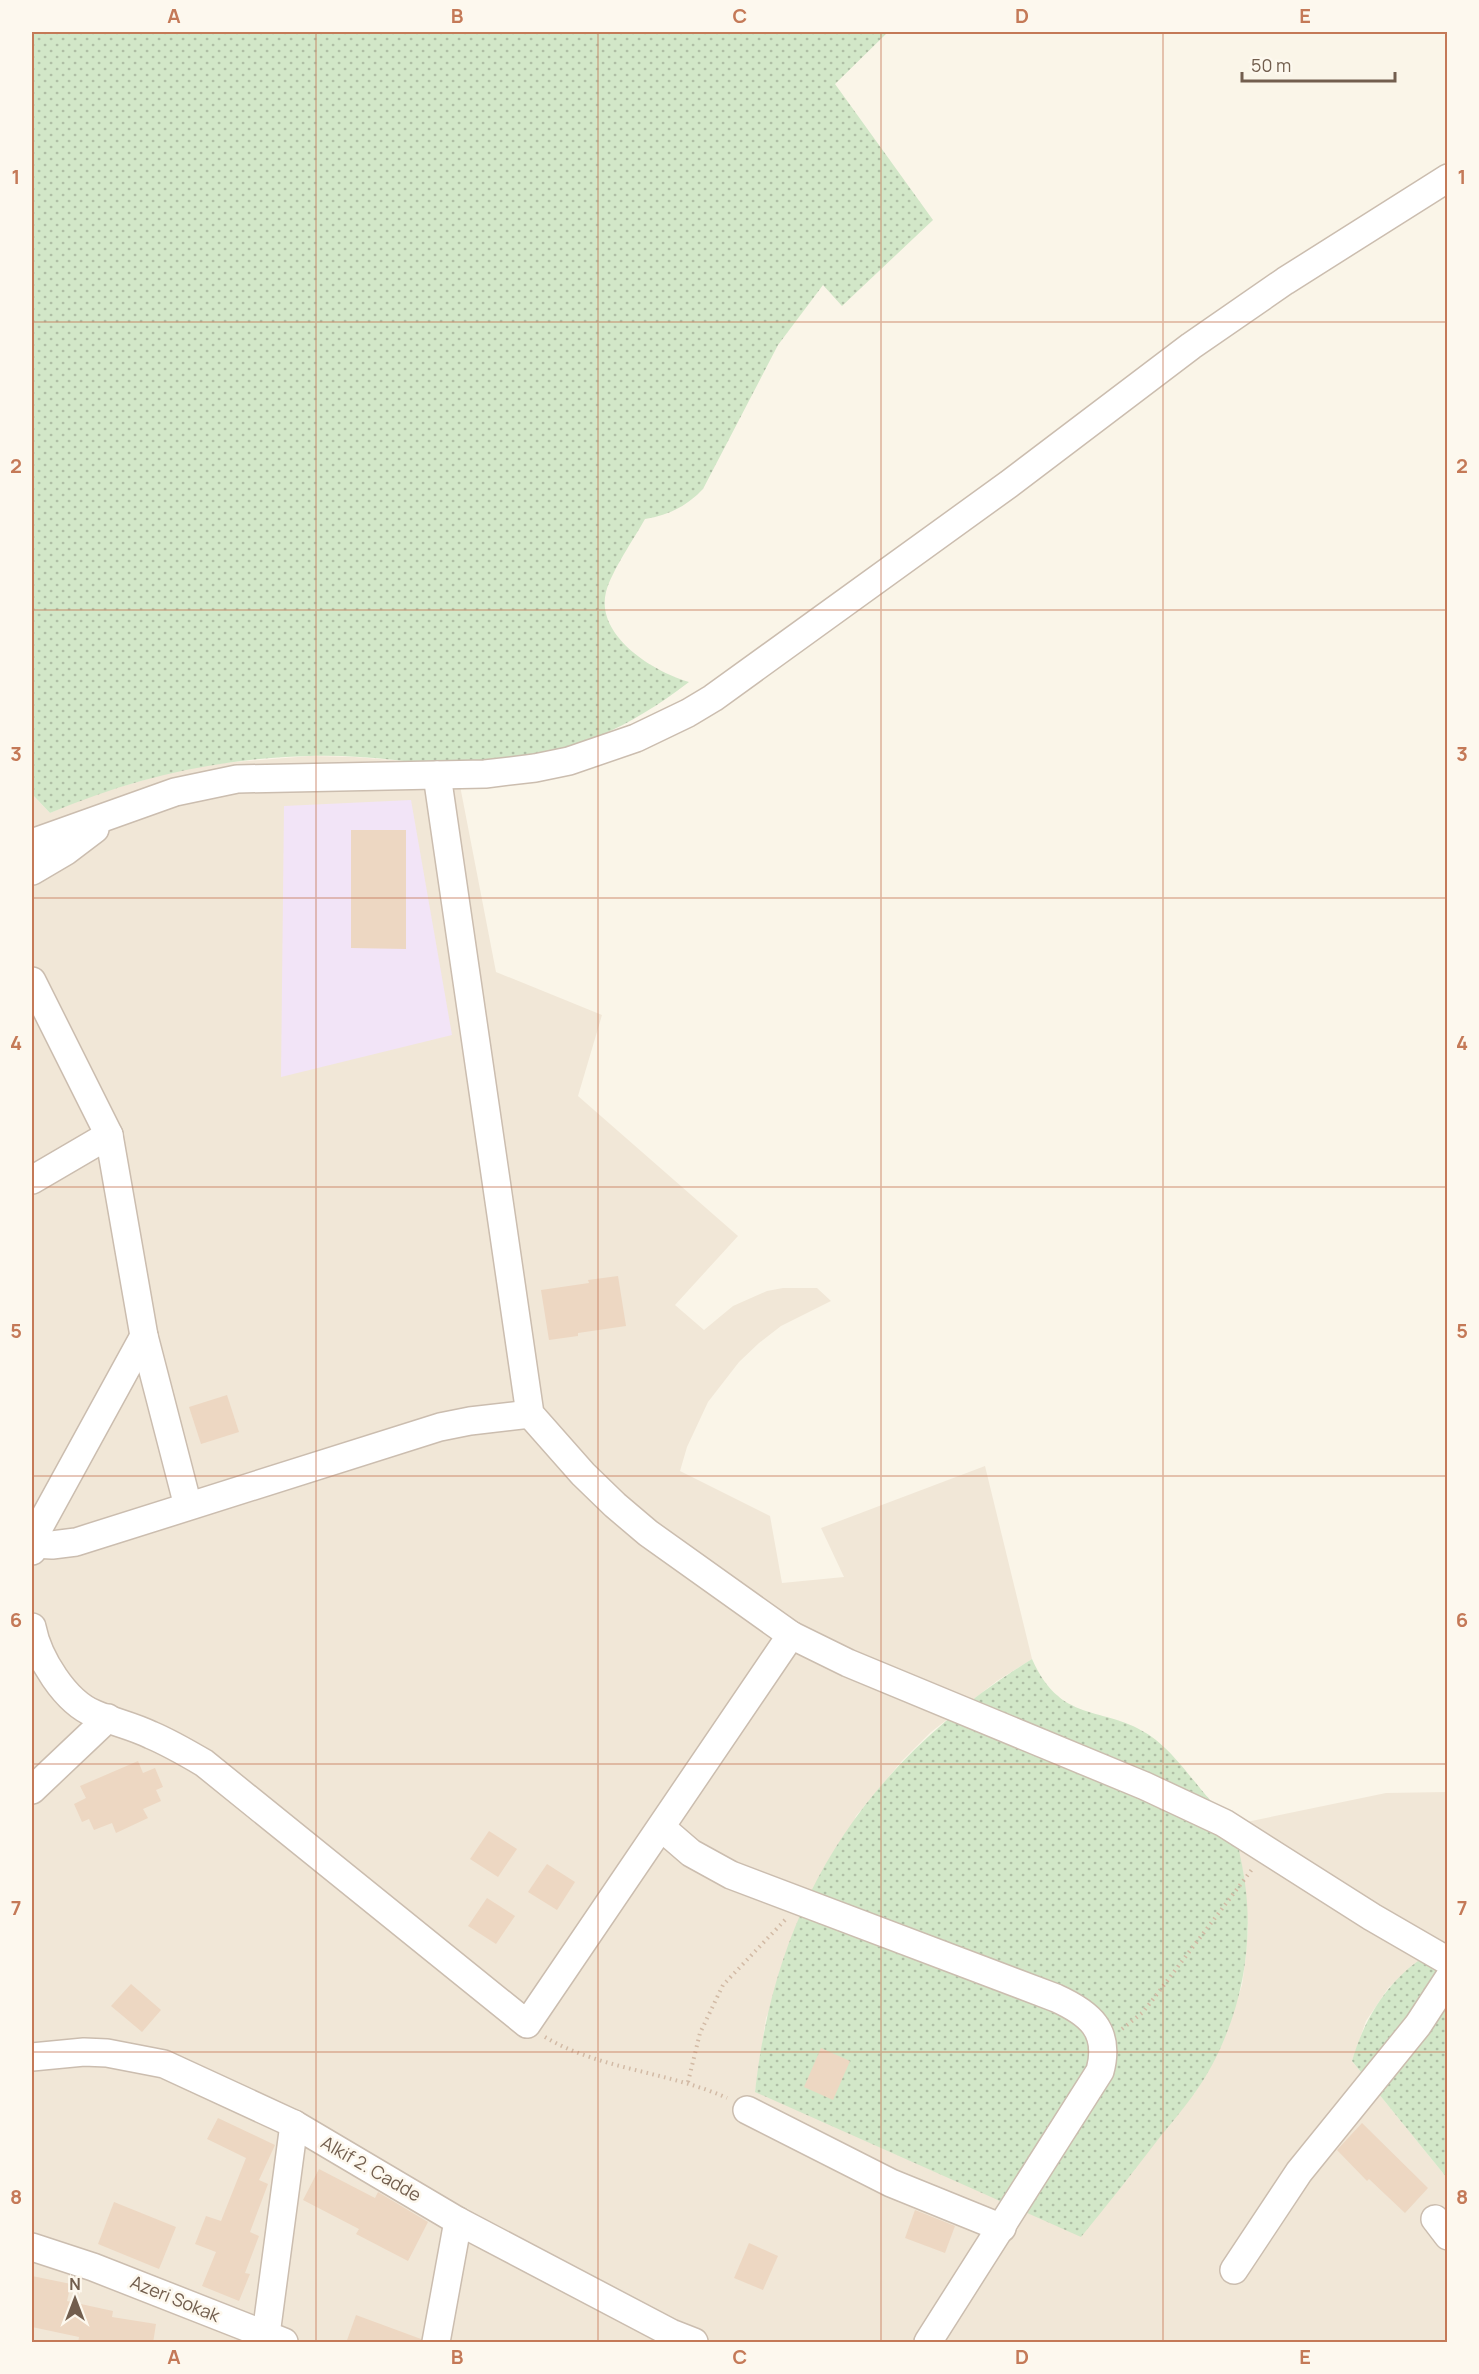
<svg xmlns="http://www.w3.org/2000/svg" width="1479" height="2374" font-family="Manrope,sans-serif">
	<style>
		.residential { fill: #f1e7d7 }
		.education { fill: #f2e4f7 }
		.grass { fill: url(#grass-dots) }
		.building { fill: #edd7c2 }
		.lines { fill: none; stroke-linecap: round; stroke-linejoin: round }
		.minor-casing { stroke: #cbbdaf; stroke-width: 30 }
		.path { stroke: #d2baa5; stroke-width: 4; stroke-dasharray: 1.5 4.5; stroke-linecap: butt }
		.minor { stroke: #fff; stroke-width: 27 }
		.grid { fill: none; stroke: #c47957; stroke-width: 1.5; stroke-opacity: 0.55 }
		.labels { text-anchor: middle; stroke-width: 5; stroke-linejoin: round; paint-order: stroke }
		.street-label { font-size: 18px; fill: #725e4e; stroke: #fdf8ee }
		.neatline { fill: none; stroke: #c47957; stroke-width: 2 }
		.grid-label { font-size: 20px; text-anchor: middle; font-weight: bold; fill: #c47957 }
	</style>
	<defs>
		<pattern id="grass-dots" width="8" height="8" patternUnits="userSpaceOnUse" patternTransform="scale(1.5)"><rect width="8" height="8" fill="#d2e7c8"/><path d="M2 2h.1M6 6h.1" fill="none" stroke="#afbea5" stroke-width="1.8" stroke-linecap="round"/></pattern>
	</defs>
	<rect width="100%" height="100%" fill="#faf5e8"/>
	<!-- residential -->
	<path class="residential" d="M 310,756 L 354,757 L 456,765 L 496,972 L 602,1015 L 578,1096 L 738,1236 L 675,1305 L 704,1330 L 733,1306 L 767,1291 L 783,1288 L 817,1288 L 831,1301 L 781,1326 L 759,1343 L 739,1362 L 708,1402 L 687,1447 L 680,1471 L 770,1516 L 782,1583 L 844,1577 L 821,1528 L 985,1466 L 1032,1659 L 997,1681 L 931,1732 L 902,1761 L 856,1816 L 766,2018 L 755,2092 L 1194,2094 L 1223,2042 L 1242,1985 L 1246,1955 L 1248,1929 L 1244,1876 L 1232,1825 L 1386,1793 L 1447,1792 L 1447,1944 L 1438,1948 L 1389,1987 L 1366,2021 L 1352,2061 L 1447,2178 L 1447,2342 L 32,2342 L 32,794 L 50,813 L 92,795 L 179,770 L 223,763 Z"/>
	<!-- education -->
	<path class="education" d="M 411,800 L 452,1035 L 281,1077 L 284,806 Z"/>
	<!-- grass -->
	<g class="grass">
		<path d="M 32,32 L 888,32 L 835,84 L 933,220 L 842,306 L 823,285 L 778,345 L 703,489 C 687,506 669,515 645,519 C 634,539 612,570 606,592 C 595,636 654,672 689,682 C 606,746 535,765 432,764 C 420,764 407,761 395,760 C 367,757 338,755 309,756 C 218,758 133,778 50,813 L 32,794 Z"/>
		<path d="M 1032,1659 C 1063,1729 1108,1702 1156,1740 C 1177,1757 1193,1781 1211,1801 C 1217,1809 1227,1817 1231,1825 C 1238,1836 1239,1853 1242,1865 C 1256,1934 1244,2006 1211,2067 C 1197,2093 1178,2115 1160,2137 C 1134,2171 1108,2204 1081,2237 L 755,2092 C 776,1899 867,1761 1032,1659 Z"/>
		<path d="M 1447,1944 L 1447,2178 L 1352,2061 C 1367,2009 1397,1967 1447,1944 Z"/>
	</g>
	<!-- building -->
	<g class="building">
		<path d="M 351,830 L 406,830 L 406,949 L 351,948 Z"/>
		<path d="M 618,1276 L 626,1326 L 578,1333 L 578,1336 L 549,1340 L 541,1290 L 589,1283 L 588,1280 Z"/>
		<path d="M 227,1395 L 239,1432 L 201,1444 L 189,1407 Z"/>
		<path d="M 138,1761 L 143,1773 L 155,1768 L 163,1787 L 156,1790 L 161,1801 L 143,1809 L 148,1818 L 116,1833 L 112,1823 L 94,1830 L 89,1819 L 82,1822 L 74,1804 L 86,1798 L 80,1786 Z"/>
		<path d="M 489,1831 L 517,1849 L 498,1877 L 470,1859 Z"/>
		<path d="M 547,1864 L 575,1882 L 557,1910 L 528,1892 Z"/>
		<path d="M 487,1898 L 515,1916 L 496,1944 L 468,1926 Z"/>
		<path d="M 131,1984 L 161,2010 L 142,2032 L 111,2006 Z"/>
		<path d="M 821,2048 L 850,2061 L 833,2100 L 804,2087 Z"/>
		<path d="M 218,2118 L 275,2145 L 259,2180 L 268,2184 L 250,2232 L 259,2236 L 245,2273 L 250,2274 L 239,2301 L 202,2286 L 216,2252 L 195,2244 L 206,2216 L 221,2221 L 246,2158 L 207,2139 Z"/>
		<path d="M 1362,2123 L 1428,2188 L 1405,2213 L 1369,2179 L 1367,2181 L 1337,2150 Z"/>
		<path d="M 319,2169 L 375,2198 L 378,2192 L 428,2222 L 408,2261 L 356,2234 L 359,2229 L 303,2200 Z"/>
		<path d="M 114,2202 L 176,2227 L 159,2269 L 98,2244 Z"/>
		<path d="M 915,2210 L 955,2226 L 945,2253 L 905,2238 Z"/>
		<path d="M 749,2243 L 778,2256 L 763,2290 L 734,2278 Z"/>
		<path d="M 32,2276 L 71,2284 L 67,2301 L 113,2311 L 112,2317 L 156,2324 L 153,2343 L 78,2343 L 79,2337 L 32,2327 Z"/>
		<path d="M 356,2315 L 421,2339 L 421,2343 L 346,2343 Z"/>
	</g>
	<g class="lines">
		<defs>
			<g id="minor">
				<path d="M 437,775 L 530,1414 L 583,1474 L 615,1505 L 648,1533 L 791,1635 L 848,1663 L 1145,1786 L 1224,1823 L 1372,1917 L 1448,1961"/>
				<path d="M 32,843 L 175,792 L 237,779 L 485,774 L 535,768 L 569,761 L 636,738 L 688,713 L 713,698 L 1009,484 L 1191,346 L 1285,281 L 1448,178"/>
				<path d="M 32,871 L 66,851 L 95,829"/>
				<path d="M 32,981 L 109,1135 L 144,1336 L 188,1506"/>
				<path d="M 32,1180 L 109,1135"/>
				<path d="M 32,1544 L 52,1545 L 76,1542 L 440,1427 L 470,1421 L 530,1414"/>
				<path d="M 32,1551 L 36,1533 L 144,1336"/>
				<path d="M 32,1627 C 38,1658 65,1702 95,1714 C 113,1722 133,1726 151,1735 C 170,1743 187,1753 204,1763 L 527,2024 L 791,1635"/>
				<path d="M 32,1790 L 108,1718"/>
				<path d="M 662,1828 L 691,1853 L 731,1875 L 1056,1998 C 1089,2013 1111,2030 1100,2071 L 928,2342"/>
				<path d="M 32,2057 L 84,2052 L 107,2053 L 164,2064 L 294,2124 L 458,2221 L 671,2333 L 694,2342"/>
				<path d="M 747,2110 L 891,2183 L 1002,2228"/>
				<path d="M 1435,2219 L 1448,2236"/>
				<path d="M 32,2247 L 93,2267 L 284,2342"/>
				<path d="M 1234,2270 L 1299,2172 L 1418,2025 L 1448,1979"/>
				<path d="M 265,2342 L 294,2124"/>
				<path d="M 436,2342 L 458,2221"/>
			</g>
		</defs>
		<!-- minor casing -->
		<use href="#minor" class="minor-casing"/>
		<!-- path -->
		<g class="path">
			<path d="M 1122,2029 L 1142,2013 L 1151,2002 L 1253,1868"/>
			<path d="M 545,2037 C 598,2069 670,2072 727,2098"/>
			<path d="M 688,2082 L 700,2033 L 723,1985 L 785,1920"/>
		</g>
		<!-- minor -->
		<use href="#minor" class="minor"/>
	</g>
	<!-- grid -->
	<path class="grid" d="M 316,32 L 316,2342M 598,32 L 598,2342M 881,32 L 881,2342M 1163,32 L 1163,2342M 32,322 L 1448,322M 32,610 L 1448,610M 32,898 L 1448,898M 32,1187 L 1448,1187M 32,1476 L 1448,1476M 32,1764 L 1448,1764M 32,2052 L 1448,2052"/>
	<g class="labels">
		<!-- street labels -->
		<g class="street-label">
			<text transform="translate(371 2169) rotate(30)" y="6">Alkif 2. Cadde</text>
			<text transform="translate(175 2299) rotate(22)" y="6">Azeri Sokak</text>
		</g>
	</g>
	<!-- border -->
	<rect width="1479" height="2374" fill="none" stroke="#fdf8ee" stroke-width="66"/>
	<!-- north arrow -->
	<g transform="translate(75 2299)" stroke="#fdf8ee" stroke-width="4.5" paint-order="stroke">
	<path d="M0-4.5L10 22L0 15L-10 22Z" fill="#725e4e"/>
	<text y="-9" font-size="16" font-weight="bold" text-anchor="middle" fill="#725e4e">N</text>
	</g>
	<!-- scale -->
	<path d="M1242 72v9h153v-9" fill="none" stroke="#725e4e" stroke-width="3"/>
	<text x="1251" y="72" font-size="18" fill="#725e4e" stroke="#fdf8ee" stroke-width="4.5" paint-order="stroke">50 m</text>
	<rect x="33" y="33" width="1413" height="2308" class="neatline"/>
	<g class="grid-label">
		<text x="174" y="23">A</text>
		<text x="457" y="23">B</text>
		<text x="740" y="23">C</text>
		<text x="1022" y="23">D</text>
		<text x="1305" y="23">E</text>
		<text x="16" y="184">1</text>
		<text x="1462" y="184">1</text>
		<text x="16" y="473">2</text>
		<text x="1462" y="473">2</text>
		<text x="16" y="761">3</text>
		<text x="1462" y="761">3</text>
		<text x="16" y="1050">4</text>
		<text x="1462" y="1050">4</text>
		<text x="16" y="1338">5</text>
		<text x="1462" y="1338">5</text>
		<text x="16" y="1627">6</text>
		<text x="1462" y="1627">6</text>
		<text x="16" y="1915">7</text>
		<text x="1462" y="1915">7</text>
		<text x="16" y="2204">8</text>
		<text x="1462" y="2204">8</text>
		<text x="174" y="2364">A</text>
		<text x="457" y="2364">B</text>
		<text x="740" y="2364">C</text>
		<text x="1022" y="2364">D</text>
		<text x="1305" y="2364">E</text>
	</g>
</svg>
